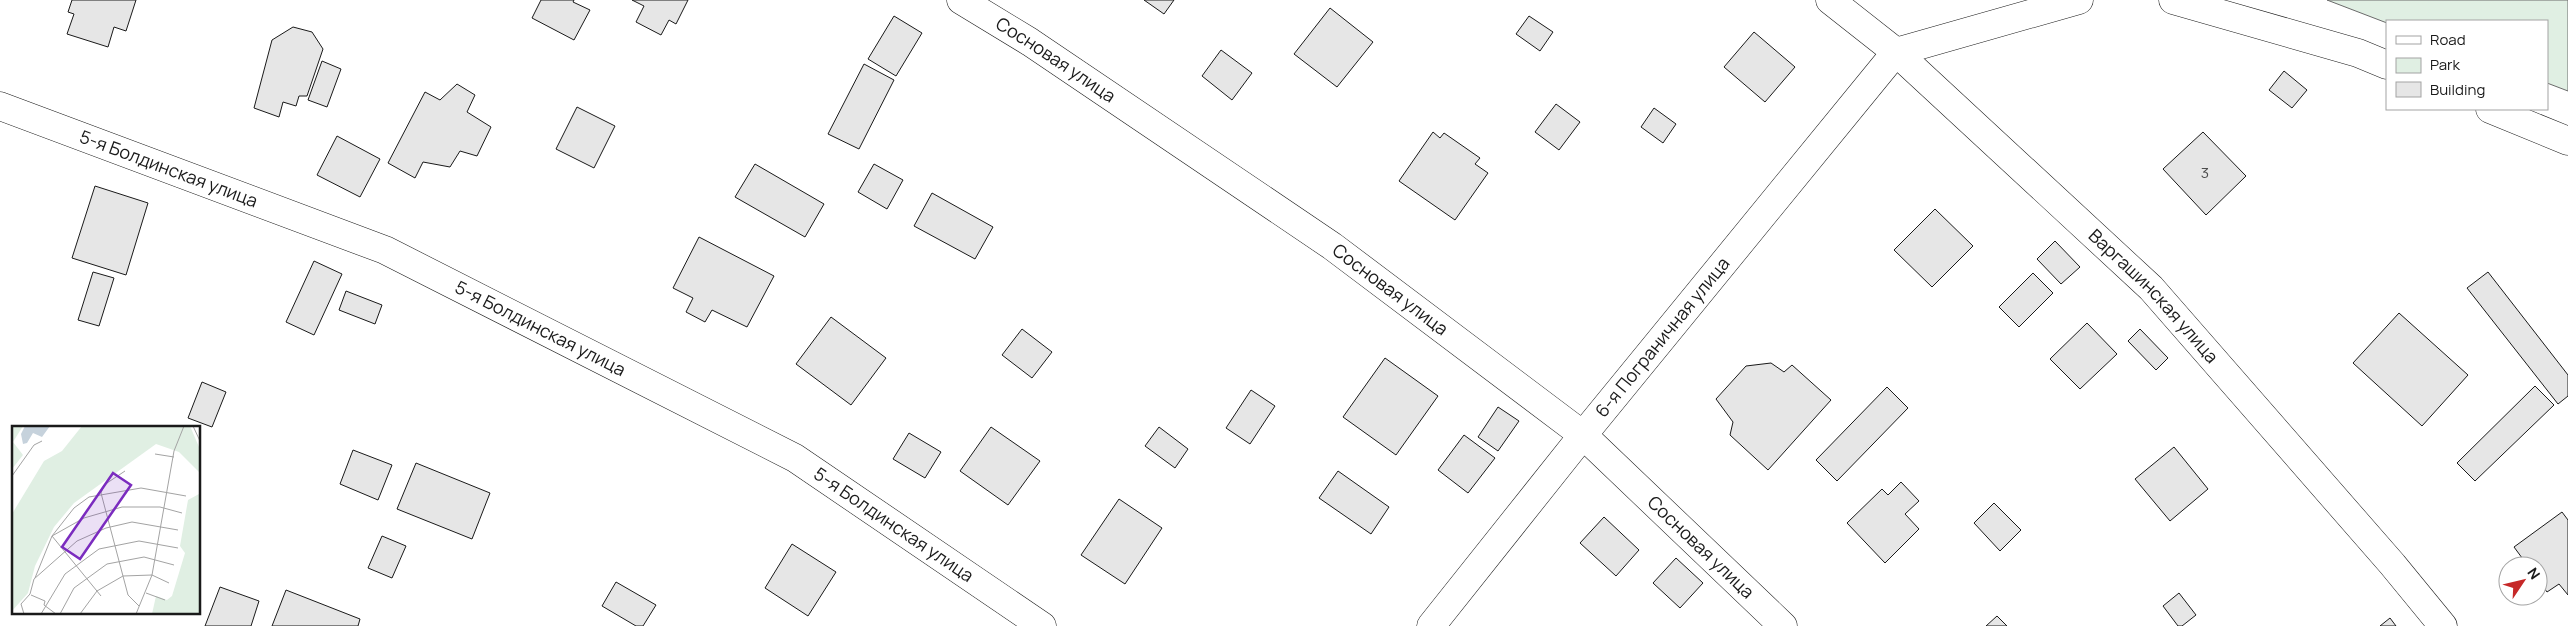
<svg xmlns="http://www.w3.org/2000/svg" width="2568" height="626" font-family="Manrope,sans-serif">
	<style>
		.green { fill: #e0efe3; stroke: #6a6a6a }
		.building { fill: #e6e6e6; stroke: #1a1a1a }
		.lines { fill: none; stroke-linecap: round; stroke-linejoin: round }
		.minor-casing { stroke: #1a1a1a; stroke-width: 29 }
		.minor { stroke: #fff; stroke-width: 28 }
		.labels { text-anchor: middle; stroke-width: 4; stroke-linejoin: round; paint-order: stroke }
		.number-label { font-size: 15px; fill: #4d4d4d }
		.street-label { font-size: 18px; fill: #1a1a1a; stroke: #fff }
		.inset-road { fill: none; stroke: #a3a3a3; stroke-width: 1 }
		.view { fill: #7b2cbf; fill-opacity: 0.15; stroke: #7b2cbf; stroke-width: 2.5 }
		.inset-edge { fill: none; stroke: #1a1a1a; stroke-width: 2.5 }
	</style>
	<rect width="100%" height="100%" fill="#fff"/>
	<!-- green -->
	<path class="green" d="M 2327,0 L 2568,0 L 2568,91 L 2547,83 L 2547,21 L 2387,23 Z"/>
	<!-- building -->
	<g class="building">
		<path d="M 72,0 L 136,0 L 126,31 L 114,27 L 108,47 L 67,34 L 74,14 L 68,12 Z"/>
		<path d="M 541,0 L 574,0 L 573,2 L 590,10 L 574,40 L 532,18 Z"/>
		<path d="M 632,0 L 688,0 L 676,24 L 669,20 L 661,35 L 636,22 L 644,6 Z"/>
		<path d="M 1144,0 L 1174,0 L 1164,14 Z"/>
		<path d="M 1330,8 L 1373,42 L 1337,87 L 1294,54 Z"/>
		<path d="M 894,16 L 922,33 L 896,76 L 868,59 Z"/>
		<path d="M 1529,16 L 1553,32 L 1540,51 L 1516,34 Z"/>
		<path d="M 293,27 L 312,32 L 323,49 L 307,96 L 299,96 L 296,106 L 283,102 L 279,117 L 254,108 L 272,40 Z"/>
		<path d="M 1754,32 L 1795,67 L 1765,102 L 1724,67 Z"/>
		<path d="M 1221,50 L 1252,73 L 1232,100 L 1202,76 Z"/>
		<path d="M 322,61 L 341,69 L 327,107 L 308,100 Z"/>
		<path d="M 864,64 L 894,80 L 859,149 L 828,134 Z"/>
		<path d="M 2284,71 L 2307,90 L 2292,108 L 2269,90 Z"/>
		<path d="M 457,84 L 475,95 L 467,112 L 491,127 L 477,156 L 460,151 L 450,167 L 423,162 L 415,178 L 388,163 L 425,92 L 440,100 Z"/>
		<path d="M 1556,104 L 1580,122 L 1559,150 L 1535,132 Z"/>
		<path d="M 577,107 L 615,126 L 594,168 L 556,149 Z"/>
		<path d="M 1654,108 L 1676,124 L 1663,143 L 1641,127 Z"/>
		<path d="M 1433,132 L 1440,138 L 1444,133 L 1480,158 L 1475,164 L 1488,173 L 1455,220 L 1399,181 Z"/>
		<path d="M 2203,132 L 2246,176 L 2206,215 L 2163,169 Z"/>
		<path d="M 337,136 L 380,159 L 360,197 L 317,175 Z"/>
		<path d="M 755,164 L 824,204 L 805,237 L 735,197 Z"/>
		<path d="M 874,164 L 903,180 L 887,209 L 858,192 Z"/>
		<path d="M 95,186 L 148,203 L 126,275 L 72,258 Z"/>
		<path d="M 932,193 L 993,227 L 975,259 L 914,226 Z"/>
		<path d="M 1935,209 L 1973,246 L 1932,287 L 1894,250 Z"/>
		<path d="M 699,237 L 774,276 L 747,327 L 712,310 L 705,322 L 686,312 L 693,298 L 673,288 Z"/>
		<path d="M 2055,241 L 2080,267 L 2061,284 L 2037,259 Z"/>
		<path d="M 314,261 L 342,274 L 314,335 L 286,322 Z"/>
		<path d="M 93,272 L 114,278 L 99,326 L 78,320 Z"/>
		<path d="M 2488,272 L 2568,375 L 2568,396 L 2558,404 L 2467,288 Z"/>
		<path d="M 2033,273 L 2053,293 L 2019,327 L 1999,307 Z"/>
		<path d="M 346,291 L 382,305 L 375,324 L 339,310 Z"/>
		<path d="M 2399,313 L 2468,375 L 2422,426 L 2353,363 Z"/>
		<path d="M 831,317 L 886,358 L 851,405 L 796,364 Z"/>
		<path d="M 2087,323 L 2117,354 L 2080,389 L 2050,359 Z"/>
		<path d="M 1022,329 L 1052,352 L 1032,378 L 1002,355 Z"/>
		<path d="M 2140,329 L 2168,358 L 2156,370 L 2128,341 Z"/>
		<path d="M 1385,358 L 1438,396 L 1396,455 L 1343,417 Z"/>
		<path d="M 1771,363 L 1784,372 L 1792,365 L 1831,400 L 1768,470 L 1730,435 L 1733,422 L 1716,399 L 1746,366 Z"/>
		<path d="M 202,382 L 226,392 L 212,427 L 188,418 Z"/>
		<path d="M 2535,386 L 2554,405 L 2475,481 L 2457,463 Z"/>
		<path d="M 1887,387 L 1908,408 L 1837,481 L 1816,460 Z"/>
		<path d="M 1251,390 L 1275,406 L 1250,444 L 1226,428 Z"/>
		<path d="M 1498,407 L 1519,421 L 1498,451 L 1478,437 Z"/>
		<path d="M 991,427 L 1040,461 L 1008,505 L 960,471 Z"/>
		<path d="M 1159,427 L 1188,449 L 1175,468 L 1145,446 Z"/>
		<path d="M 909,433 L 941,452 L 925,478 L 893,459 Z"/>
		<path d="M 1464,435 L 1495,458 L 1468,493 L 1438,470 Z"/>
		<path d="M 2174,447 L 2208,489 L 2170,521 L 2135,479 Z"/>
		<path d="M 353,450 L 392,465 L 378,500 L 340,484 Z"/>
		<path d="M 416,463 L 490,493 L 472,539 L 397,509 Z"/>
		<path d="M 1338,471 L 1389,507 L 1371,534 L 1319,498 Z"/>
		<path d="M 1901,482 L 1919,501 L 1905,514 L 1919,529 L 1885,563 L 1847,523 L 1882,489 L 1888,495 Z"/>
		<path d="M 1119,499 L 1162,528 L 1125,584 L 1081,555 Z"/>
		<path d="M 1994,503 L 2021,530 L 2000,551 L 1974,523 Z"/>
		<path d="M 2562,512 L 2568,520 L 2568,595 L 2559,584 L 2547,592 L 2538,580 L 2538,566 L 2528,566 L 2514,547 Z"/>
		<path d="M 1604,517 L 1639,550 L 1616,576 L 1580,543 Z"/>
		<path d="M 382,536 L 406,546 L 392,578 L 368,568 Z"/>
		<path d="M 792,544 L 836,572 L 808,616 L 765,588 Z"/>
		<path d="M 1676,558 L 1703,583 L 1680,608 L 1653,583 Z"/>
		<path d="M 616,582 L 656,605 L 643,626 L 636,626 L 602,606 Z"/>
		<path d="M 220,587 L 259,601 L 251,626 L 205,626 Z"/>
		<path d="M 286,590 L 360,619 L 358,626 L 272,626 Z"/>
		<path d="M 2179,593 L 2196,615 L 2182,626 L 2178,626 L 2163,606 Z"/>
		<path d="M 1997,616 L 2007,626 L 1986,626 Z"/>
		<path d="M 2390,618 L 2396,626 L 2380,626 Z"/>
	</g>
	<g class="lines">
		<defs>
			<g id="minor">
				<path id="s1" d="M 961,0 L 1030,42 L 1332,246 L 1583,435 L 1783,626"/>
				<path id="s2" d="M 1830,0 L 1896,52 L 2151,288 L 2393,565 L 2443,626"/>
				<path d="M 2173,0 L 2358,53 L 2387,65"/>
				<path id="s3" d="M 0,106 L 385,250 L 795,458 L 1042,626"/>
				<path d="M 2490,109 L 2568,141"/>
				<path id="s4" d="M 1431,626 L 1583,435 L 1896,52 L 2079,0"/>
			</g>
		</defs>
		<!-- minor casing -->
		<use href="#minor" class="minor-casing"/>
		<!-- minor -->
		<use href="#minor" class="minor"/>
	</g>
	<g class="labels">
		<!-- number labels -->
		<g class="number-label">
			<text x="2205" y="178">3</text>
		</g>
		<!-- street labels -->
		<g class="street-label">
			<text dy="6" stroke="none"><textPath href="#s1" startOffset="112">Сосновая улица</textPath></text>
			<text dy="6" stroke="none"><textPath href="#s3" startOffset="180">5-я Болдинская улица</textPath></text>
			<text dy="6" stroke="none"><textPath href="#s1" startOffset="518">Сосновая улица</textPath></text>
			<text dy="6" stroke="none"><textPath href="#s2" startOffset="439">Варгашинская улица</textPath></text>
			<text dy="6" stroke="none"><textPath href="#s3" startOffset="585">5-я Болдинская улица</textPath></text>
			<text dy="6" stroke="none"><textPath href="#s4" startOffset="370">6-я Пограничная улица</textPath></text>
			<text dy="6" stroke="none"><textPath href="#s3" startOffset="990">5-я Болдинская улица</textPath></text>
			<text dy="6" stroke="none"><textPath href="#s1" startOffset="922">Сосновая улица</textPath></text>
		</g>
	</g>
	<!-- overview -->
	<g transform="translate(12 426)">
		<rect width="188" height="188" fill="#fff"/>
		<path d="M 0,0 L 11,0 L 1,16 L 11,29 L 0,43 ZM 70,0 L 178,0 L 187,21 L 187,46 L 167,26 L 144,18 L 62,77 L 42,101 L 23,140 L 16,167 L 0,185 L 0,88 L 32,35 L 50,25 ZM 187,68 L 187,187 L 140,188 L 144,170 L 155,174 L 160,170 L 173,127 L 168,120 L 176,74 Z" fill="#e0efe3"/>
		<path d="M 13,0 L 38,0 L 30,11 L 21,7 L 15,17 L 11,18 L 9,8 Z" fill="#c6d2dc"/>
		<path class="inset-road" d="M 181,0 L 188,15M 143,28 L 162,31M 113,45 L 92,59 L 89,67 L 116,169 L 127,180M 0,50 L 22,19 L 30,15M 23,152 L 40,110 L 62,82 L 77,71 L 129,62 L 174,70M 134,167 L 153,174M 19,169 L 33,175 L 32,179 L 44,188M 89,170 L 40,110 L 72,92 L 110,81 L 148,81 L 170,87M 12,188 L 9,178 L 18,168 L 22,153 L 65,115 L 94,102 L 120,96 L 166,104M 29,188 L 53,148 L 87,123 L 127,115 L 166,122M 48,188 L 62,162 L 95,138 L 132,131 L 162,139M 68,188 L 85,165 L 111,150 L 140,149 L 157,157M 124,188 L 140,149 L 162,25 L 172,0"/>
		<path class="view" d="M 101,47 L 119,59 L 68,133 L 50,121 Z"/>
		<rect width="188" height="188" class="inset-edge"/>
	</g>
	<!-- legend -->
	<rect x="2386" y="20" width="162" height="90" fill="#ffffff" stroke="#a3a3a3"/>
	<rect x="2396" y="36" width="25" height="8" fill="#ffffff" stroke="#a3a3a3"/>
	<text x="2430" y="45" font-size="15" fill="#1a1a1a">Road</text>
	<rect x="2396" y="58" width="25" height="15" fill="#e0efe3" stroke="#a3a3a3"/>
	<text x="2430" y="70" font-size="15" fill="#1a1a1a">Park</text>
	<rect x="2396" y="82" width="25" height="15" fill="#e6e6e6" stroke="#a3a3a3"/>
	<text x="2430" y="95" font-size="15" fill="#1a1a1a">Building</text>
	<!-- north arrow -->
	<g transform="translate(2523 581) rotate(55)"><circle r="24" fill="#ffffff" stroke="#a3a3a3"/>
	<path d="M0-4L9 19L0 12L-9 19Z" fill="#c62828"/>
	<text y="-8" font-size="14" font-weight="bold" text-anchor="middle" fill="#1a1a1a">N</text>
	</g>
</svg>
